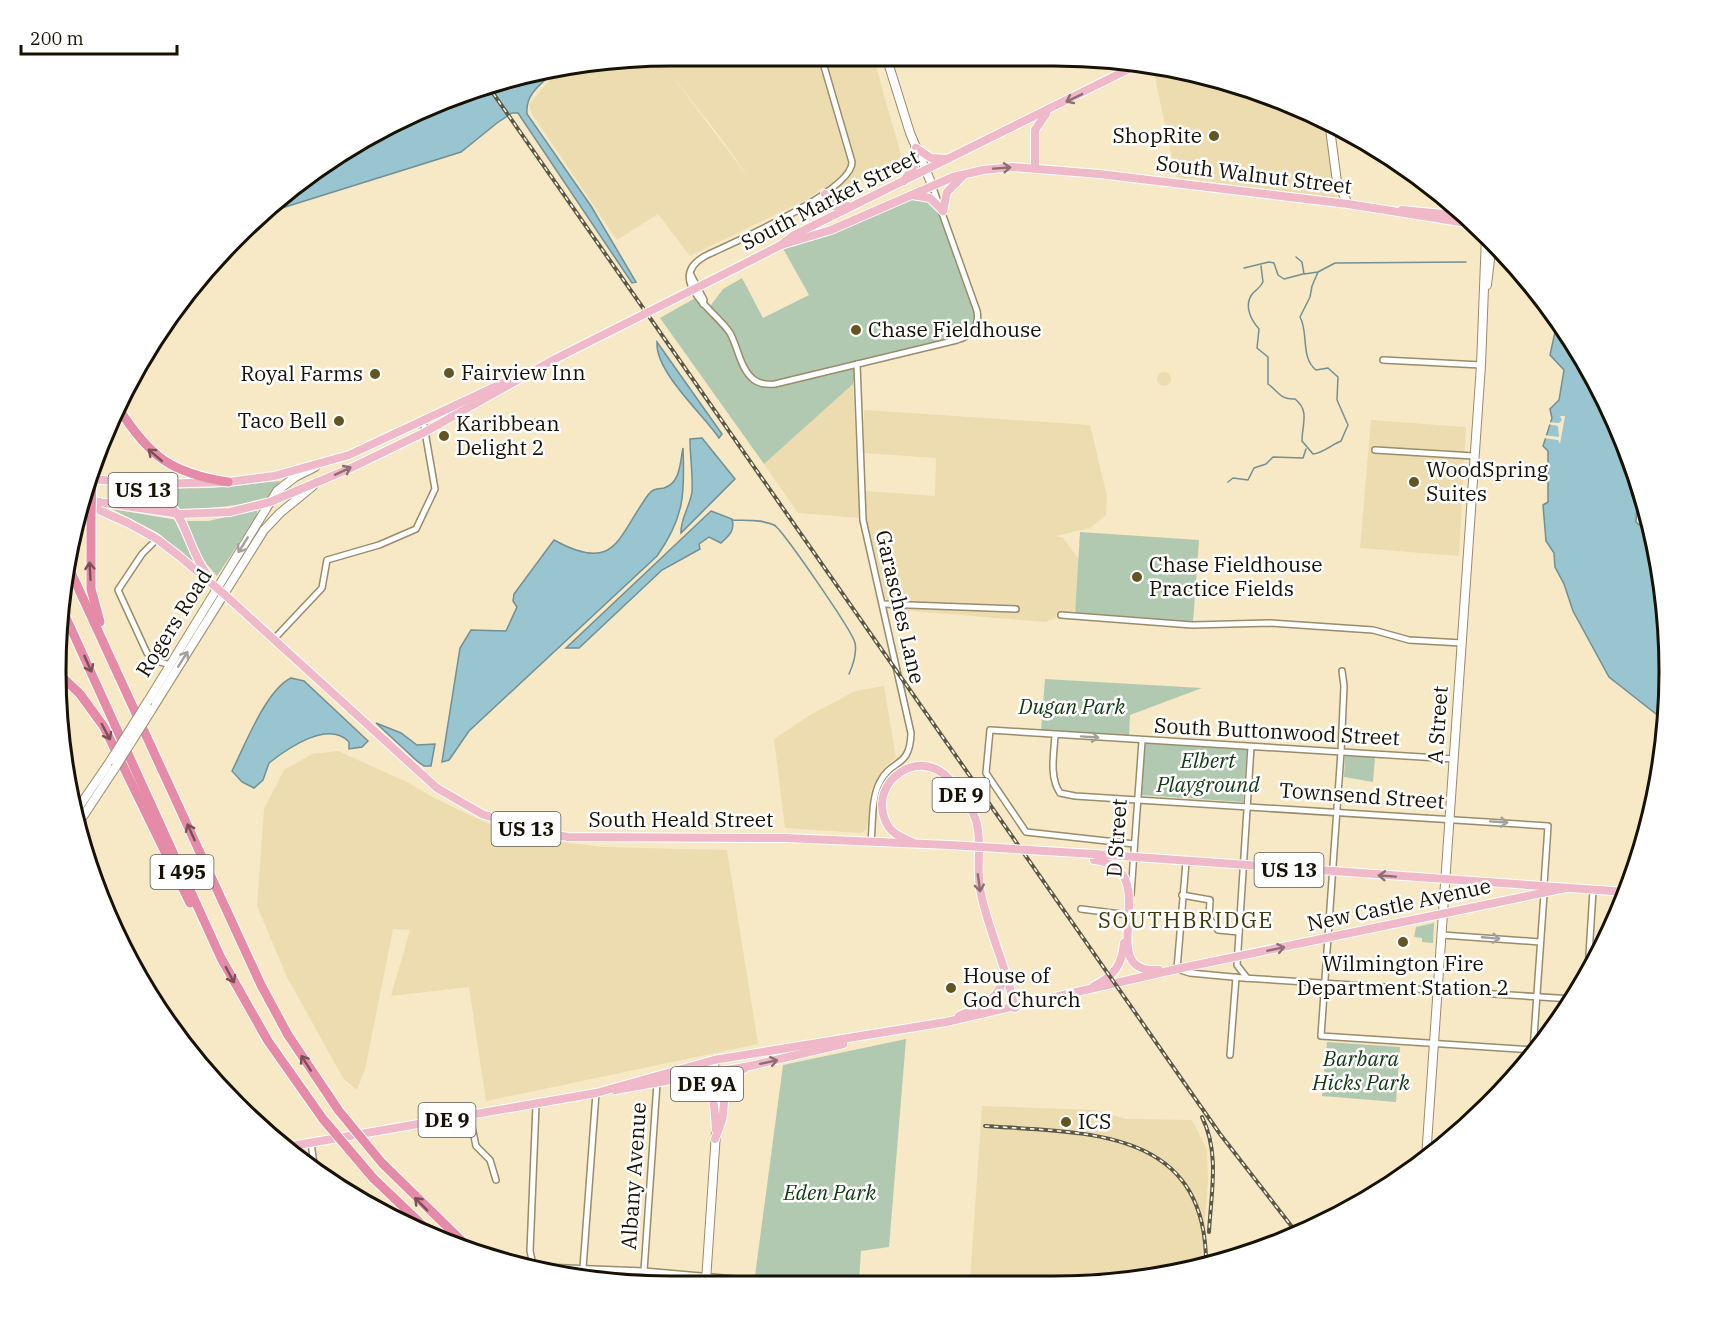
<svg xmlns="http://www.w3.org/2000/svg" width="1725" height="1342" font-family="'IBM Plex Serif',serif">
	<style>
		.built { fill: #eddcb0; fill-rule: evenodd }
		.green { fill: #b1c9b0 }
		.water { fill: #99c5d1; stroke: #728f94; stroke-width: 1.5 }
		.pier { fill: #f7e9c5 }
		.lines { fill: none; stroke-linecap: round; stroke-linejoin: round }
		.stream { stroke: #728f94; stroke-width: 1.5 }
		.street-casing { stroke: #998c6b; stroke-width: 8 }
		.secondary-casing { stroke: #998c6b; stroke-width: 10 }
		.primary-casing { stroke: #fff; stroke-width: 10 }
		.highway-casing { stroke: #fff; stroke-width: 11 }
		.street { stroke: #fff; stroke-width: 5 }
		.secondary { stroke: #fff; stroke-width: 8 }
		.primary { stroke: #f0b9ca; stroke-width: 8 }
		.highway { stroke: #e68ba7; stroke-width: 9 }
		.rail-casing { stroke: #5e5742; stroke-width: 4 }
		.rail { stroke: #fff; stroke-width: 1.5; stroke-dasharray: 4.5; stroke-linecap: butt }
		.secondary-bridge-casing { stroke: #998c6b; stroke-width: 10; stroke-linecap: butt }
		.primary-bridge-casing { stroke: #fff; stroke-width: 10; stroke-linecap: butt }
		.highway-bridge-casing { stroke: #fff; stroke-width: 11; stroke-linecap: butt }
		.secondary-bridge { stroke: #fff; stroke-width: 8 }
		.primary-bridge { stroke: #f0b9ca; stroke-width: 8 }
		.highway-bridge { stroke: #e68ba7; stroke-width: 9 }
		.oneway { stroke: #8e6e71 }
		.oneway2 { stroke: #7e4e56 }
		.oneway3 { stroke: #a2a09b }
		.poi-dot { fill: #625522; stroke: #fff; stroke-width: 2 }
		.labels { text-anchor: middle; stroke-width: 5; stroke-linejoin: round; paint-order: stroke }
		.shield { fill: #fff; stroke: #5d5950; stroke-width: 1.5 }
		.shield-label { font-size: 20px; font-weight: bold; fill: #171205 }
		.poi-label { font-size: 21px; fill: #171205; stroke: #fff; text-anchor: start }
		.street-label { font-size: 21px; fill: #171205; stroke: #fff }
		.park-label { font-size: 21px; font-style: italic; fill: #0f3912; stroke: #fff }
		.neighbourhood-label { font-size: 22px; letter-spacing: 1.5px; fill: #43390f; stroke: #fff }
		.rim { fill: none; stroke: #171205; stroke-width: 3 }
	</style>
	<rect width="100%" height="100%" fill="#f7e9c5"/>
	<!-- built -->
	<g class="built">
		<path d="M 671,56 L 873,56 L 904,165 L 844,189 L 822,188 L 806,200 L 690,256 L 658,214 L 617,240 L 532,114 L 529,104 L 558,70 ZM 670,73 L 721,138 L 750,180 Z"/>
		<path d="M 1153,68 L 1252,88 L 1327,119 L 1344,191 L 1334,198 L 1176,177 Z"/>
		<circle cx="1164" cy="379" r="7"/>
		<path d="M 853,384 L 859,518 L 798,513 L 764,464 Z"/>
		<path d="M 864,410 L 1090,425 L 1107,496 L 1106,515 L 1090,528 L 1056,536 L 1063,538 L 1089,573 L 1087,606 L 1045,622 L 888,609 L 866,517 L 865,491 L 935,496 L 936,458 L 864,453 Z"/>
		<path d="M 1371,420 L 1466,427 L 1459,556 L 1360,548 Z"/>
		<path d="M 884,686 L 896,758 L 886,765 L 871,790 L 867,829 L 861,833 L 785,828 L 774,739 L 810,715 L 855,691 Z"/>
		<path d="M 338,751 L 409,783 L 434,798 L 516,837 L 604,847 L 727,850 L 758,1044 L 486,1101 L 469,987 L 391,996 L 410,930 L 393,929 L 365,1069 L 357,1090 L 343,1078 L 287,977 L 257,906 L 264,809 L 284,770 L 312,754 Z"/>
		<path d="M 982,1106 L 1096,1110 L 1126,1119 L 1192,1120 L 1207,1149 L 1208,1181 L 1201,1266 L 1134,1281 L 970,1281 Z"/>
	</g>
	<!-- green -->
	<g class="green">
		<path d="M 911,194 L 935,200 L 978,316 L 969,335 L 857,364 L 853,384 L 764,464 L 660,318 L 697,297 L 708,309 L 723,289 L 742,278 L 763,318 L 809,295 L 781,245 L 822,233 Z"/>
		<path d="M 280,481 L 268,498 C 239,506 210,509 180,509 L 175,502 L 155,489 L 210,488 Z"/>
		<path d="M 112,509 L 177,520 L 194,560 L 191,562 L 158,533 Z"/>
		<path d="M 257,510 L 257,516 L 217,576 L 199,555 L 187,521 L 208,521 Z"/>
		<path d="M 1080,532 L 1199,540 L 1193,623 L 1075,615 Z"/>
		<path d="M 1045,679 L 1202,688 L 1130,715 L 1129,737 L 1041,731 Z"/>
		<path d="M 1145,743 L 1247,750 L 1243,802 L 1141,795 Z"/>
		<path d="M 1345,756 L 1375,757 L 1373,782 L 1344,777 Z"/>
		<path d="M 1307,878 L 1324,879 L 1323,888 L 1307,887 Z"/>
		<path d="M 1434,923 L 1433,943 L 1422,942 L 1422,938 L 1414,937 L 1416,927 Z"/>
		<path d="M 906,1039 L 889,1247 L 861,1251 L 859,1281 L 755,1276 L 783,1065 Z"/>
		<path d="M 1327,1042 L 1400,1047 L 1396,1102 L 1322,1096 Z"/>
	</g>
	<!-- water -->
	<g class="water">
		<path d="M 555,71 C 541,84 525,94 527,114 L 591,206 L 636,282 L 632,283 L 518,113 L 512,113 L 497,123 L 461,152 L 266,213 L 363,138 L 511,77 Z"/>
		<path d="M 1555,332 L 1568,333 L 1623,436 L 1638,487 L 1636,522 L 1644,529 L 1658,553 L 1669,671 L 1665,721 L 1609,677 L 1573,611 L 1564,584 L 1555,567 L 1554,553 L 1546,541 L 1543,505 L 1548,502 L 1548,451 L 1543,446 L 1552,418 L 1550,409 L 1559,400 L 1564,370 L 1550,355 Z"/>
		<path d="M 657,342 L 722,434 L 719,438 C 703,414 655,372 657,342 Z"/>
		<path d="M 702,438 L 735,479 L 681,533 C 680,520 690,506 692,492 C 693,475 690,456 690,439 Z"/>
		<path d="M 683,448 C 685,494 684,518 657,556 L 469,731 L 449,760 L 442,762 L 460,648 L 471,630 L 506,631 L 517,607 L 513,601 L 514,594 L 554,540 C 616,574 617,538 648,495 C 653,488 658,489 664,488 C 681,483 680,461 683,448 Z"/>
		<path d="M 711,511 L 732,519 C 735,530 730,535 721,543 L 709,537 L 699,544 L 700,549 L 662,570 L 579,648 L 566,648 Z"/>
		<path d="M 291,678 L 304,681 L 368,741 L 362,747 L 349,749 L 349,742 C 328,720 288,748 269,763 L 263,780 L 254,788 L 242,782 L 232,771 C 245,745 266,690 291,678 Z"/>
		<path d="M 376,723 L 401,733 L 417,745 L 435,744 L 431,766 L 424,766 L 417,761 Z"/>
	</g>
	<!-- pier -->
	<path class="pier" d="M 1560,416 L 1565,416 L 1560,444 L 1558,440 L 1543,438 L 1543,435 L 1559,437 L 1558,426 L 1547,424 L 1548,422 L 1559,423 L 1562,420 Z"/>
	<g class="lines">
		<!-- stream -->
		<g class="stream">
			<path d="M 1296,257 L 1302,262 L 1304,274 L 1318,272 L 1335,263 L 1466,262"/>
			<path d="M 1261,266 L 1263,282 C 1260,288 1257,289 1253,293 C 1243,305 1251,320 1259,329 L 1257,348 L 1268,357 L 1268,384 C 1278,391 1280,400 1295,399 C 1310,411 1302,424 1302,441 L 1313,454 C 1323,453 1331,445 1341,441 L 1348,425 L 1337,400 L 1338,377 L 1328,368 L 1316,370 C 1300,357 1309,333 1300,317 L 1310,297 L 1312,286 L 1318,272"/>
			<path d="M 1244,268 L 1269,262 L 1274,263 L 1278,275 L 1284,279 L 1303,274"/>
			<path d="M 1228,482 L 1233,478 L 1248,480 L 1254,468 L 1266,464 L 1273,457 L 1303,458 L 1306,449"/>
			<path d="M 732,520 C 745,521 762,519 774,525 C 782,529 853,632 855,643 C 857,653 853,665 849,674"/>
		</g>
		<defs>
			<g id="street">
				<path d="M 821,56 L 852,162 C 853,191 732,243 705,256 C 663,280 717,312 730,333 C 738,347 740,368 753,379 C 759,384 766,385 775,384 L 957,340 C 971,336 980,327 977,311 L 932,185"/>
				<path d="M 691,275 L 704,300 L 703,304"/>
				<path d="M 1383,360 L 1481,365"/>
				<path d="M 857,364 L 863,520 L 911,733 C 910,769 892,758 880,782 C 871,798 873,824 871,842"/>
				<path d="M 1375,450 L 1474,456"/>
				<path d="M 157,539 L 142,554 L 118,590 L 147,653 L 154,660 L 170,665"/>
				<path d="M 883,604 L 1016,609"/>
				<path d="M 1061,615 L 1192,625 L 1270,623 L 1373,630 L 1409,640 L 1462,643"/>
				<path d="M 274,639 L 322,588 L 327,560 L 379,545 L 416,529 L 435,489 L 423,420"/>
				<path d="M 1342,671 L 1344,686 L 1341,752 L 1321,1036 L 1535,1050"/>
				<path d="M 1055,735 C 1054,754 1049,777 1060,793 L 1075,796 L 1548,826 L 1544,885"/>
				<path d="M 1134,844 L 1026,832 L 986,773 L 990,730 L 1454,759"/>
				<path d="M 1186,862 L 1177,969 L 1190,973 L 1243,978 L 1573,999"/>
				<path d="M 90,869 L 103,889 L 104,909"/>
				<path d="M 1131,894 L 1142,741"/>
				<path d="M 1182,895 L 1210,900 L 1209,918 L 1218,930 L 1239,932"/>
				<path d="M 1081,909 L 1129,915"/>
				<path d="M 1442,935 L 1540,942"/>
				<path d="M 1588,971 L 1593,890"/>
				<path d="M 1247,978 L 1237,965 L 1251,747"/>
				<path d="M 1533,1051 L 1544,894"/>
				<path d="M 1230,1055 L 1236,977"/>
				<path d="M 536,1105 L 530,1251 L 533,1265 L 542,1267 L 644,1271 L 758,1281"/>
				<path d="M 470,1117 L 476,1146 L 490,1160 L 496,1180"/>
				<path d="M 311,1143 L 315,1171"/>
				<path d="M 583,1268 L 596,1093"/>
				<path d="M 644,1271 L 657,1083"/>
			</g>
			<g id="secondary">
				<path d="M 886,56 L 910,133 L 932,185"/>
				<path d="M 1329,121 L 1337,182 L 1348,204"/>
				<path d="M 1487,285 L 1492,242"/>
				<path d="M 148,701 L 277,491 L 295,477 L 315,467"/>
				<path d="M 152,709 L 264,530 L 280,513 L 313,486"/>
				<path d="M 74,814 L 111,760"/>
				<path d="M 76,827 L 115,768"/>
				<path d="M 714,1060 L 717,1109"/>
				<path d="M 1426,1158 L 1481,365 L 1486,236"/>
				<path d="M 706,1281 L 716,1133"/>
				<path d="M 718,1281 L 723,1279"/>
			</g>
			<g id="primary">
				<path d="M 916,148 L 931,158 L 947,159"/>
				<path d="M 1035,167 L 1035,130 L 1046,114"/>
				<path d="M 904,181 L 914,166 L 916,148"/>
				<path d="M 825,194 L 833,206 L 848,206"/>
				<path d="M 912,195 L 930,198 L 943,211"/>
				<path d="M 1402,210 L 1464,216"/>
				<path d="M 943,211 L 947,192 L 962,177"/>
				<path d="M 781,245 L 831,230 L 953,177 L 983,170 L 1013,167 L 1099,174 L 1348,204 L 1473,224"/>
				<path d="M 736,268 L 781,245 L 794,235 L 1137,65"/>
				<path d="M 90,479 L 150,484 L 228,482 L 274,476 L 349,455 L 520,375"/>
				<path d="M 134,488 C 190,499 180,538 208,576"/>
				<path d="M 85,500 L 180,514 L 230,512 L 270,502 L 351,468 L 425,432 L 555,359"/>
				<path d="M 81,502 L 128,523 L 157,539 L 179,556 L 224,594 L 437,788 L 482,814 L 538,832 L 568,837 L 785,838 L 949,845"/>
				<path d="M 912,842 C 900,837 890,833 885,820 C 869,781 920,746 949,779 C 961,792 976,812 978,830 C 981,851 976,872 981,894 C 989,932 1007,969 1015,1008"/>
				<path d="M 1094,854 L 1627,892"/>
				<path d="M 1094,860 C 1169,868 1089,975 1159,970"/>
				<path d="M 1094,986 C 1114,976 1122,965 1124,943"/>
				<path d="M 959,1016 C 981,1006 1002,1000 1004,972"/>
				<path d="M 691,1079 C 717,1078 714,1111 716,1130"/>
				<path d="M 615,1090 L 750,1066 L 843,1044"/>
				<path d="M 715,1139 C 717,1133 720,1127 722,1120 C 727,1096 718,1082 744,1069"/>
				<path d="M 286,1147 L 596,1093 L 714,1060 L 946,1022 L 1177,969 L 1566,888"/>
			</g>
			<g id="highway">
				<path d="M 119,409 C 150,457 171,473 228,482"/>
				<path d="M 91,517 L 91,589 L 100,622"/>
				<path d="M 69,568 L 261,985 L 288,1035 L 339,1111"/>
				<path d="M 63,611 L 221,958 L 268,1041 L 323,1119"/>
				<path d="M 56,671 L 80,694 L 104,727 L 190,903"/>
				<path d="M 382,1163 L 470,1249"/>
				<path d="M 373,1178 L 438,1240"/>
			</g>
		</defs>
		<!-- street casing -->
		<use href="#street" class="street-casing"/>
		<!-- secondary casing -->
		<use href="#secondary" class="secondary-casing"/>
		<!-- primary casing -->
		<use href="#primary" class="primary-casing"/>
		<!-- highway casing -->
		<use href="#highway" class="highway-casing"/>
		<!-- street -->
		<use href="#street" class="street"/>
		<!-- secondary -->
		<use href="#secondary" class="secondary"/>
		<!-- primary -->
		<use href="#primary" class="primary"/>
		<!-- highway -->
		<use href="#highway" class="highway"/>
		<defs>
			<g id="rail">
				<path d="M 488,86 L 1220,1134 L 1296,1232"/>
				<path d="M 1202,1117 C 1220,1153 1211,1193 1209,1232"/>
				<path d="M 985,1126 C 1086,1133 1207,1127 1206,1265"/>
			</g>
		</defs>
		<!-- rail casing -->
		<use href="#rail" class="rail-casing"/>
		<!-- rail -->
		<use href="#rail" class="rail"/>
		<defs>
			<g id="secondary-bridge">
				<path d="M 111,760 L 148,701"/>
				<path d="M 115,768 L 152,709"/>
			</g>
			<g id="primary-bridge">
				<path d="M 555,359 L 736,268"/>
				<path d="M 949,845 L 1094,854"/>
			</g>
			<g id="highway-bridge">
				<path d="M 91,517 L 92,474"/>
				<path d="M 339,1111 L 382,1163"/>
				<path d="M 323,1119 L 373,1178"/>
			</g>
		</defs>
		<!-- secondary-bridge casing -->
		<use href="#secondary-bridge" class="secondary-bridge-casing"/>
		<!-- primary-bridge casing -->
		<use href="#primary-bridge" class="primary-bridge-casing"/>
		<!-- highway-bridge casing -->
		<use href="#highway-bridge" class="highway-bridge-casing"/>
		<!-- secondary-bridge -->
		<use href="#secondary-bridge" class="secondary-bridge"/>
		<!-- primary-bridge -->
		<use href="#primary-bridge" class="primary-bridge"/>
		<!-- highway-bridge -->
		<use href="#highway-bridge" class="highway-bridge"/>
	</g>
	<!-- one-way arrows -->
	<defs><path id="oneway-shaft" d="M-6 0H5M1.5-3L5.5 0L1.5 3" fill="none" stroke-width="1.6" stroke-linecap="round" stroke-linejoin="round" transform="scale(1.5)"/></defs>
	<g class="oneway">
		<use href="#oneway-shaft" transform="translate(1074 98) rotate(154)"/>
		<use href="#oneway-shaft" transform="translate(1002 168) rotate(-4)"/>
		<use href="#oneway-shaft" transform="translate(343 471) rotate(-25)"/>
		<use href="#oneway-shaft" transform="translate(1387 876) rotate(-176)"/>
		<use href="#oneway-shaft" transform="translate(979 883) rotate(82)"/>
		<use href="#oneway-shaft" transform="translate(1276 949) rotate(-12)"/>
		<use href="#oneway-shaft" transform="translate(769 1062) rotate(-12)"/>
	</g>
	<g class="oneway2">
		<use href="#oneway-shaft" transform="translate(155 455) rotate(-139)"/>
		<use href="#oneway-shaft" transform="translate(90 571) rotate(-93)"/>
		<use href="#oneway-shaft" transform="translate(88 664) rotate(66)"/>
		<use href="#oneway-shaft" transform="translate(106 732) rotate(62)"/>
		<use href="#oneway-shaft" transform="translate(191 832) rotate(-114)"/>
		<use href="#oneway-shaft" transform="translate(230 975) rotate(62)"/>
		<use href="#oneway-shaft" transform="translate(306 1063) rotate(-123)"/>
		<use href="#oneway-shaft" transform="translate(421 1204) rotate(-135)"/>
	</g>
	<g class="oneway3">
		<use href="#oneway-shaft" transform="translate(243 545) rotate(122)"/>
		<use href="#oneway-shaft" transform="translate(183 659) rotate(-58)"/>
		<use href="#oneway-shaft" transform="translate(1090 737) rotate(4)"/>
		<use href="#oneway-shaft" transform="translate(1499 822) rotate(4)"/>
		<use href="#oneway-shaft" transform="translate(1491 938) rotate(5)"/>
	</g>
	<!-- markers -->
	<g class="poi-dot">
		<circle cx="1214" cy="136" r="6"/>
		<circle cx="856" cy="330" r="6"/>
		<circle cx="449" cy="373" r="6"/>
		<circle cx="375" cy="374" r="6"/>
		<circle cx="339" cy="421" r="6"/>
		<circle cx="444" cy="436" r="6"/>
		<circle cx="1414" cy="482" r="6"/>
		<circle cx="1137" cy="577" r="6"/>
		<circle cx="1403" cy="942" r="6"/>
		<circle cx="951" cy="988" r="6"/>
		<circle cx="1066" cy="1122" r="6"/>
	</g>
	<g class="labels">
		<!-- shield labels -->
		<g class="shield">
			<rect x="108.5" y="473" width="69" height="34" rx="4.5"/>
			<rect x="932.5" y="778" width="57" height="34" rx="4.5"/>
			<rect x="491.5" y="812" width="69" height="34" rx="4.5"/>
			<rect x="1254.5" y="853" width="69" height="34" rx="4.5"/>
			<rect x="150.5" y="855" width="63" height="34" rx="4.5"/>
			<rect x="671" y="1067" width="72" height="34" rx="4.5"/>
			<rect x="418.5" y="1103" width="57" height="34" rx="4.5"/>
		</g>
		<g class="shield-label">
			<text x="143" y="497">US 13</text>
			<text x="961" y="802">DE 9</text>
			<text x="526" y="836">US 13</text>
			<text x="1289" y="877">US 13</text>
			<text x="182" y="879">I 495</text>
			<text x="707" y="1091">DE 9A</text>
			<text x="447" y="1127">DE 9</text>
		</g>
		<!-- poi labels -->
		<g class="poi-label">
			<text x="1202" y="143" text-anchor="end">ShopRite</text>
			<text x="868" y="337">Chase Fieldhouse</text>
			<text x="461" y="380">Fairview Inn</text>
			<text x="363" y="381" text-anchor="end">Royal Farms</text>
			<text x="327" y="428" text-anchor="end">Taco Bell</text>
			<text x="456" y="431">Karibbean<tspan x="456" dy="24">Delight 2</tspan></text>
			<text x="1426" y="477">WoodSpring<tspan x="1426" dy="24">Suites</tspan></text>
			<text x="1149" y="572">Chase Fieldhouse<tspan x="1149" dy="24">Practice Fields</tspan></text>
			<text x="1403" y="971" text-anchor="middle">Wilmington Fire<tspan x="1403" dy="24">Department Station 2</tspan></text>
			<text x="963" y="983">House of<tspan x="963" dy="24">God Church</tspan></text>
			<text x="1078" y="1129">ICS</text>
		</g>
		<!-- street labels -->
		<g class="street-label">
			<text transform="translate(1254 175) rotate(7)" y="7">South Walnut Street</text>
			<text transform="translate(830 200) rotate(-27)" y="7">South Market Street</text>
			<text transform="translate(900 607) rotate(77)" y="7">Garasches Lane</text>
			<text transform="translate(174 623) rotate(-58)" y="7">Rogers Road</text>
			<text transform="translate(1438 725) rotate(-86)" y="7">A Street</text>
			<text transform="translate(1277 732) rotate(3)" y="7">South Buttonwood Street</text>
			<text transform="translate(1362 796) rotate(4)" y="7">Townsend Street</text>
			<text x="681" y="827">South Heald Street</text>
			<text transform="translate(1117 838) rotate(-86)" y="7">D Street</text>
			<text transform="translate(1399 905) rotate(-12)" y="7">New Castle Avenue</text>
			<text transform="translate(634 1176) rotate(-86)" y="7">Albany Avenue</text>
		</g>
		<!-- park labels -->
		<g class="park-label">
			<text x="1072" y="714">Dugan Park</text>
			<text x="1208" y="768">Elbert<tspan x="1208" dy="24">Playground</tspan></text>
			<text x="1361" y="1066">Barbara<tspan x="1361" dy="24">Hicks Park</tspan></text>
			<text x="830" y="1200">Eden Park</text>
		</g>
		<!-- neighbourhood labels -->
		<g class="neighbourhood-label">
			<text x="1186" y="928">SOUTHBRIDGE</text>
		</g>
	</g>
	<!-- crop -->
	<path d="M0 0H1725V1342H0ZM671 66H1054A605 605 0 0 1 1659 671V671A605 605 0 0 1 1054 1276H671A605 605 0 0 1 66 671V671A605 605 0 0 1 671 66Z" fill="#fff" fill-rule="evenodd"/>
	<path class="rim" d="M671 66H1054A605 605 0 0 1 1659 671V671A605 605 0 0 1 1054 1276H671A605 605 0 0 1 66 671V671A605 605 0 0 1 671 66Z"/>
	<!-- scale -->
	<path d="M21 45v9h156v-9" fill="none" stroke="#171205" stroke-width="3"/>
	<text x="30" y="45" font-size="18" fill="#171205" stroke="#ffffff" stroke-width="4.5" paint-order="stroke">200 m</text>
</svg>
